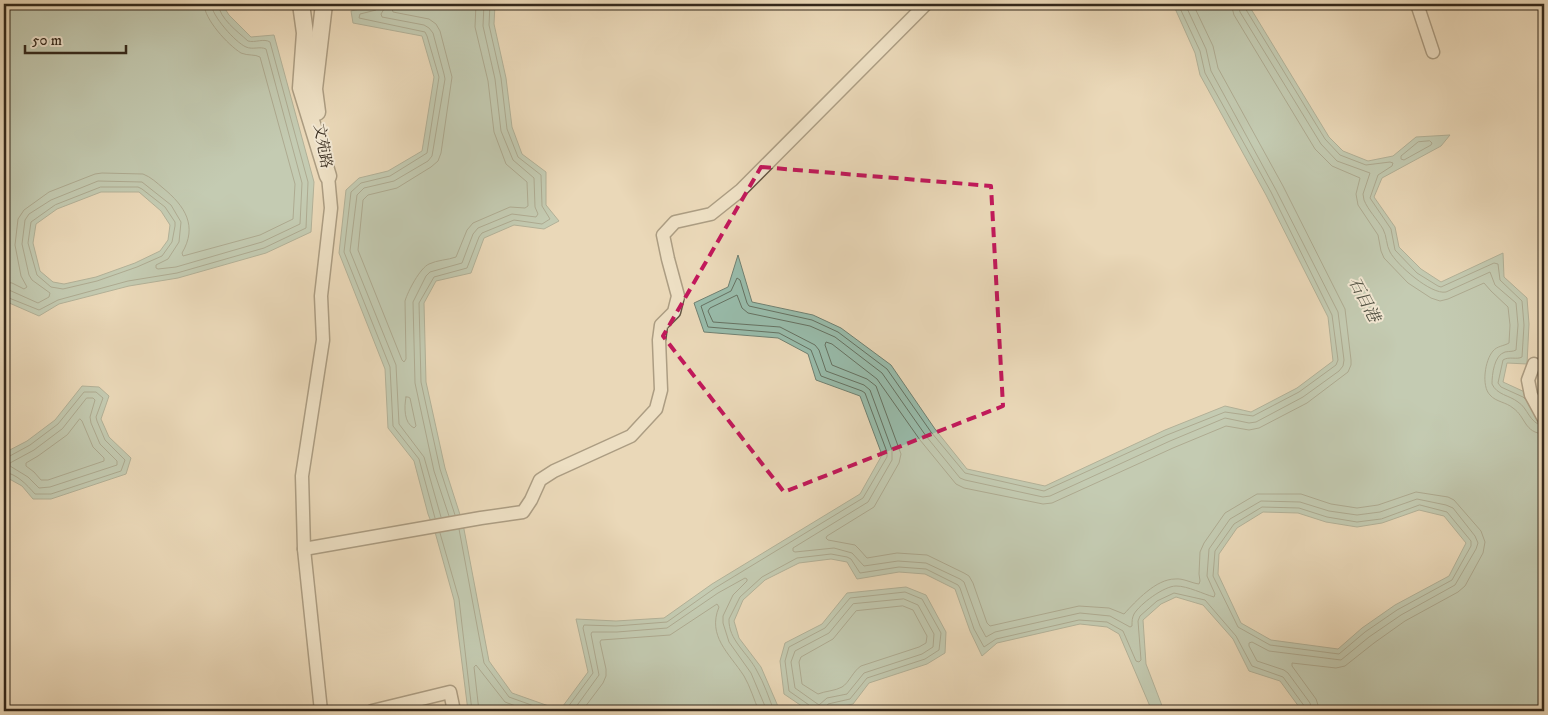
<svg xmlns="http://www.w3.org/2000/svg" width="1548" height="715" font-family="'IM FELL DW Pica','Noto Serif SC',serif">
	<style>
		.water { fill: #98bbaa; stroke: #708071; fill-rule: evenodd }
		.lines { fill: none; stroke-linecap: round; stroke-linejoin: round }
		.shore { stroke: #667262; stroke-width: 1 }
		.minor-casing { stroke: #625442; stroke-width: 15 }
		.tertiary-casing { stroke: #625442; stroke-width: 19 }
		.minor { stroke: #f1e6d1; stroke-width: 12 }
		.tertiary { stroke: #f1e6d1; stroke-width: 16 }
		.marked { fill: none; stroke: #c2185b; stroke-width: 4; stroke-dasharray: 10 6; stroke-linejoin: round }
		.labels { text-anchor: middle; stroke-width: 4; stroke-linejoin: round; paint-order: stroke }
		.street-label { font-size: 15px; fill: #34281b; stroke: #f1e6d1 }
		.water-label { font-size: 16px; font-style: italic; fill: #4d4d3f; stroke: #f1e6d1 }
	</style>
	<rect width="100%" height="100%" fill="#ead8b8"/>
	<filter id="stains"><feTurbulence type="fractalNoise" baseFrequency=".004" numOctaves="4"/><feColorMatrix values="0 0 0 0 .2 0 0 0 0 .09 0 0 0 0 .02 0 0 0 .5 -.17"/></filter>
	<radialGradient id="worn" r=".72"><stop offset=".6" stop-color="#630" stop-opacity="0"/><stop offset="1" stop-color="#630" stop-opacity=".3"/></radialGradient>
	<!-- water -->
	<g class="water">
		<path d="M 4,4 L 222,4 L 229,15 L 251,37 L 274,35 L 314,182 L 311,232 L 266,253 L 178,278 L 129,286 L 59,304 L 39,316 L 7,302 L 4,299 ZM 101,192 L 139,192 L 161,211 L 170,225 L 168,240 L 160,251 L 135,263 L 96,277 L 64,284 L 53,282 L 40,271 L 33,243 L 36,224 L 57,209 Z"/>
		<path d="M 382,4 L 495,4 L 494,24 L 506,78 L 512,127 L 522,154 L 546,172 L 546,205 L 559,221 L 544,229 L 514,225 L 484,238 L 471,273 L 436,281 L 424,303 L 426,382 L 445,468 L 463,524 L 489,661 L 512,693 L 560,710 L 588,672 L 576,619 L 616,621 L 664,618 L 712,584 L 860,494 L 882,455 L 860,396 L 816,380 L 808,354 L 778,338 L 704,332 L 694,303 L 728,287 L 738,255 L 752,302 L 813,315 L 841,328 L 891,365 L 935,429 L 967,469 L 1045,486 L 1165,430 L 1225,406 L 1251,412 L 1297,388 L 1333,361 L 1328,317 L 1266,195 L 1200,75 L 1195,53 L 1173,4 L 1248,4 L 1329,137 L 1343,151 L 1368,161 L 1393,156 L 1416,137 L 1450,135 L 1441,146 L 1382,178 L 1374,197 L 1395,227 L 1399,247 L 1421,269 L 1441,282 L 1503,253 L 1504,277 L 1527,298 L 1529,324 L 1527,364 L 1507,363 L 1503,382 L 1527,393 L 1544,418 L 1544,711 L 1302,711 L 1280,681 L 1249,671 L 1233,639 L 1203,605 L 1176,597 L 1161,604 L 1143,620 L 1146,664 L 1164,711 L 1152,711 L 1119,634 L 1107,627 L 1080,624 L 997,643 L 982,656 L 970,631 L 955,589 L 925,574 L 899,572 L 857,579 L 847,562 L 831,559 L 799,563 L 765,580 L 743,600 L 734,621 L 739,638 L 761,667 L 780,711 L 468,711 L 454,600 L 435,532 L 428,514 L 414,461 L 388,428 L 385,369 L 339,253 L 346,190 L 359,178 L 388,171 L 422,151 L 434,77 L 422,36 L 353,23 L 351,11 ZM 1419,510 L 1444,516 L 1466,543 L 1449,576 L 1395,605 L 1362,628 L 1338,649 L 1271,640 L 1241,623 L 1218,574 L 1219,554 L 1237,528 L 1263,512 L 1298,513 L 1326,522 L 1357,527 L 1382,523 Z"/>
		<path d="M 82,386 L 99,387 L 109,396 L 101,419 L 109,437 L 131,458 L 126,474 L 51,499 L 33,499 L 22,486 L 4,476 L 4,453 L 27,441 L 55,420 Z"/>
		<path d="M 906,587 L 926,595 L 946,632 L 945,653 L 927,664 L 869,683 L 853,704 L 820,711 L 809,711 L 784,694 L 780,661 L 785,643 L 822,624 L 847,593 Z"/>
	</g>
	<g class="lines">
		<!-- shore -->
		<g class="shore">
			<path d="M 378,4 L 376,10 L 360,14 L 359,18 L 425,32 L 427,36 L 439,77 L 427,153 L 390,176 L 361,183 L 351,192 L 344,252 L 390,367 L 393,426 L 419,459 L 435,518"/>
			<path d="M 384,4 L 384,9 L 381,14 L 382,17 L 424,25 L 429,28 L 433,33 L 444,74 L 445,79 L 432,156 L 428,161 L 394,181 L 364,188 L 357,195 L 350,251 L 396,365 L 399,424 L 424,457 L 441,517"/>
			<path d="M 392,4 L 392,9 L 393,12 L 429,19 L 436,24 L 440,31 L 452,77 L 441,153 L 438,161 L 431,167 L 397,188 L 368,195 L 363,200 L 358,250 L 402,360 L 404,362 L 406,359 L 405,301 C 408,291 420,268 429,264 C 437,260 448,260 456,257 L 467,230 L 473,223 L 510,207 L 525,208 L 528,206 L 527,182 L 506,164 L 494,132 L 488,81 L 475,27 L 476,4"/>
			<path d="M 1185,4 L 1206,49 L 1211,71 L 1276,190 L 1338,312 L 1344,360 L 1343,366 L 1339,371 L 1303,397 L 1256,422 L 1249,423 L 1225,418 L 1170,441 L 1050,496 L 1043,497 L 965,480 L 960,478 L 926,436 L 882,373 L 835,337 L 810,326 L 748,313 L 742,308 L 737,295 L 710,308 L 708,311 L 713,322 L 780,327 L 815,345 L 819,350 L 826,371 L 864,385 L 870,390 L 892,450 L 892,460 L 868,502 L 793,548 L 793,551 L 795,552 L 834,548 L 852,553 L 864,566 L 898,561 L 926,563 L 960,579 L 964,582 L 980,626 L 986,637 L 995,632 L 1080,613 L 1110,616 L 1130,627 L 1132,626 C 1132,621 1132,618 1134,614 C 1140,604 1164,586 1176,586 C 1188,586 1203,594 1214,597 L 1215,594 L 1207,576 L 1209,549 L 1230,519 L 1261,501 L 1300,502 L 1329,511 L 1357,515 L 1380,512 L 1417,499 L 1446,505 L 1453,508 L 1475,536 L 1478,543 L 1476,549 L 1455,585 L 1401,615 L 1369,637 L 1341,660 L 1269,651 L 1252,642 L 1249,643 L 1249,646 L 1257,661 L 1284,670 L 1288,673 L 1310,703 L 1312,711"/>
			<path d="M 1193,4 L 1213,46 L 1218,68 L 1283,186 L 1345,309 L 1351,360 L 1351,365 L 1348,372 L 1307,403 L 1259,428 L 1249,430 L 1226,426 L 1173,448 L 1052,503 L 1043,504 L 964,488 L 956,484 L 920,440 L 877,379 L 832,344 L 826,342 L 825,345 L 832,365 L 867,379 L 876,386 L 901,454 L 899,463 L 874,507 L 827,536 L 826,538 L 828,540 L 855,545 L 859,549 L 867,558 L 897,553 L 927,555 L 964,573 L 969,576 L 973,583 L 987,623 L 990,626 L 1079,606 L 1109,608 L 1124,614 C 1136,601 1156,579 1175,579 C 1183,578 1191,583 1199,584 L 1200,581 L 1199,574 L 1200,552 L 1204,543 L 1225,513 L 1257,494 L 1301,494 L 1331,504 L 1357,508 L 1378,505 L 1416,492 L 1448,497 L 1454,500 L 1481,531 L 1485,542 L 1483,553 L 1465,586 L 1458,592 L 1405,621 L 1374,643 L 1345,666 L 1336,668 L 1292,663 L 1292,666 L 1316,699 L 1320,711"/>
			<path d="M 1231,4 L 1234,15 L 1315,149 L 1332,166 L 1360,178 L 1356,194 L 1358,205 L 1378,235 L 1381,251 L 1384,258 L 1408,283 L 1431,298 L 1440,301 L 1448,299 L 1484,283 L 1491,291 L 1508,307 L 1510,325 L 1509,343 C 1504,346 1497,346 1493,351 C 1485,360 1481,386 1490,395 C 1496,402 1506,402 1513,408 C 1526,417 1524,433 1544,434"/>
			<path d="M 1238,4 L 1240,12 L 1321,144 L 1337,161 L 1370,173 L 1363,194 L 1364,200 C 1368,210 1377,219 1383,229 C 1387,236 1386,245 1390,252 C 1397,265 1431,295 1446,292 L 1490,272 L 1495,285 L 1516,303 L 1518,325 L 1516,350 C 1512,352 1510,351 1505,352 C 1494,355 1492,375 1492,384 C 1497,395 1509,395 1518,402 C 1528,408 1529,423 1543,426"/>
			<path d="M 1245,4 L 1245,8 L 1325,139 L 1340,155 L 1366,165 L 1390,162 L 1393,163 L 1392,166 L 1378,175 L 1370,198 L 1391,229 L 1395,250 L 1417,273 L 1438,286 L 1441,287 L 1494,263 L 1498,264 L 1500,280 L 1522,301 L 1524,325 L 1522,357 C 1517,360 1509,356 1503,360 L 1498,383 L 1501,387 L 1523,397 L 1525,399"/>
			<path d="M 1430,141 L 1432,143 L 1431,145 L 1404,160 L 1401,159 L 1401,156 L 1418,142 Z"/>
			<path d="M 101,187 L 138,187 L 142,189 L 165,207 L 175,222 L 175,226 L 172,242 L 162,256 L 137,267 L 97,281 L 63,289 L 51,287 L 37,275 L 28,243 L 31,222 L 55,205 Z"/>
			<path d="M 4,282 L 12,283 L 24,289 L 27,287 L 21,276 L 15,245 L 18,219 L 24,210 L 49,192 L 95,174 L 102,173 L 143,174 C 151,177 157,183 163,188 C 185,206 198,226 182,253 L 183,256 L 260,235 L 293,219 L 295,184 L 260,57 C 255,54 248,56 241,53 C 228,45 204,19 204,4"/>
			<path d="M 4,290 L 9,290 L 38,303 L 49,297 L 50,293 L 32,280 L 29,275 L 22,244 L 25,220 L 29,214 L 51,200 L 98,181 L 142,182 L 171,205 L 181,222 L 179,242 L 168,259 L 156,265 L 156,268 L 158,269 L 176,267 L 262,242 L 300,224 L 302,183 L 266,49 C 260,46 253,50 246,47 C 235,42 212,16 211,4"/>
			<path d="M 4,296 L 39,310 L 58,300 L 128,281 L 177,273 L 264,248 L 306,228 L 308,182 L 270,42 C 264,38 255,43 248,41 C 237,31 220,19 218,4"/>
			<path d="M 406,397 L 408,397 L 410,398 L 416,426 L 414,428 C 404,423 404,408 406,397 Z"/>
			<path d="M 87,398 L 93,398 L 95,400 L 90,417 L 91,423 L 100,444 L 117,461 L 117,465 L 50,487 L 39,488 L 28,477 L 10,466 L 10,463 L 34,450 L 62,429 Z"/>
			<path d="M 80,419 L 82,421 L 93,447 L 104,458 L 104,461 L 48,480 L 41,480 L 34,472 L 26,466 L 26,463 L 38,456 L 67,435 Z"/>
			<path d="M 4,457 L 8,457 L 30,445 L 58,424 L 84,392 L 96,392 L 103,398 L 96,417 L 97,421 L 105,440 L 125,460 L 121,471 L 51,494 L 35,494 C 26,484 17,474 4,472"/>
			<path d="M 1420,505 L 1447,512 L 1471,541 L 1471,546 L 1452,580 L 1397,610 L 1365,632 L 1339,654 L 1270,645 L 1238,627 L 1213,576 L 1215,551 L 1234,524 L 1262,507 L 1299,508 L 1327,517 L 1357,522 L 1381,519 Z"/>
			<path d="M 455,515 L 440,469 L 421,382 L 419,303 L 434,277 L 467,268 L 479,237 L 482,233 L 514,220 L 542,224 L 550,219 L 542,206 L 541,175 L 518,157 L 507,129 L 501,78 L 489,25 L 490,4"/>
			<path d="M 449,516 L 434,471 L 415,383 L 413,302 L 426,276 L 430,272 L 462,263 L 473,234 L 478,228 L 512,214 L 536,217 L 538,214 L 535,207 L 534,178 L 513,160 L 501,131 L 495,79 L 483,26 L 484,4"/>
			<path d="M 459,529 L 484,663 L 509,697 L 548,711"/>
			<path d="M 440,533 L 459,599 L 472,711"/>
			<path d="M 904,599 L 918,605 L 934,634 L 933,647 L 922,654 L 864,673 L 847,694 L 827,698 L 819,705 L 795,688 L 791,662 L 795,651 L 829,633 L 853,604 Z"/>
			<path d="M 903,606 L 913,610 L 927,636 L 926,643 L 919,647 L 861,666 C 853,671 849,683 842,687 C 835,691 825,691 818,694 L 802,684 L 799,662 L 801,657 L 833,639 L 856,611 Z"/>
			<path d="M 479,711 L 474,667 L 476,665 L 505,702 L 529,711"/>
			<path d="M 565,711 L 593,673 L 583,628 L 584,625 L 616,626 L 667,622 L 715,588 L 863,498 L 887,457 L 887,452 L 865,393 L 862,391 L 821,376 L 811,350 L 779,333 L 708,327 L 701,306 L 731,291 L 737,278 L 740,280 L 747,303 L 749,306 L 812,320 L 838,332 L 887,369 L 931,432 L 965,473 L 1044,491 L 1167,435 L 1225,412 L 1253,416 L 1299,392 L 1336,365 L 1338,360 L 1332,315 L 1271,192 L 1205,73 L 1200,51 L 1178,4"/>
			<path d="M 573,711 L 599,675 L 591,634 L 592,632 L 617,632 L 667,628 L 718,593 L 745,578 L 747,579 L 747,581 L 733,595 L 723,616 L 723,623 L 729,642 L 751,673 L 767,711"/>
			<path d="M 582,711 L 603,683 L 606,676 L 606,669 L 600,642 L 601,640 L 670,635 L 717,604 L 719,607 C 707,636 729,653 744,676 C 750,686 754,700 759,711"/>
			<path d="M 774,711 C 769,698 764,683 757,671 C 748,653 728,640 729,619 L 740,597 L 762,577 L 797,558 L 831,554 L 847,557 L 851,559 L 860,573 L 899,567 L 926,569 L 958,585 L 960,588 L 974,629 L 984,647 L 996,639 L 1079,620 L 1107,622 L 1123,631 L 1136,661 L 1139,662 L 1141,660 L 1138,621 L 1140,616 L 1157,601 L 1174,593 L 1205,600 L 1236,636 L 1252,666 L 1283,677 L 1305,707 L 1306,711"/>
			<path d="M 811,711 L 809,705 L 789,691 L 785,661 L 789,647 L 825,628 L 850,598 L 905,592 L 922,599 L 941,633 L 939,650 L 925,659 L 867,678 L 850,699 L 828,704 L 826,707 L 825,711"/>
		</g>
		<defs>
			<g id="minor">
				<path d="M 1417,4 L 1433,52"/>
				<path d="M 1534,364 L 1528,380 L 1531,395 L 1544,419"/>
				<path d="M 304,549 L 481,518 L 523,512 L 531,500 L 540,480 L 554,471 L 631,436 L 656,409 L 661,390 L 659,340 L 661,325 L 674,312 L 678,296 L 668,259 L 663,235 L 675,222 L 711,214 L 741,190 L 926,4"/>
				<path d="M 321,711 L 304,549 L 302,476 L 323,340 L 321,296 L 331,208 L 328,176"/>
				<path d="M 372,711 L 450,692 L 454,711"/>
			</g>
			<g id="tertiary">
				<path d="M 301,4 L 305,33 L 301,88 L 328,176"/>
				<path d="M 317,112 L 314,89 L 324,4"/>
			</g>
		</defs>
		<!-- minor casing -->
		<use href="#minor" class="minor-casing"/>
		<!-- tertiary casing -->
		<use href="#tertiary" class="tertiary-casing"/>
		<!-- minor -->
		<use href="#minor" class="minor"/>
		<!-- tertiary -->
		<use href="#tertiary" class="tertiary"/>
	</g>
	<!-- marked area -->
	<path d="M0 0H1548V715H0ZM 761,167 L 991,186 L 1003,406 L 784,492 L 663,336 Z" fill="#ead8b8" fill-opacity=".55" fill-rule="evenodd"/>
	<path class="marked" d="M 761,167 L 991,186 L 1003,406 L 784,492 L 663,336 Z"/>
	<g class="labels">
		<!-- street labels -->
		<g class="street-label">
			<text transform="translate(323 146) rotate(80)" y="5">文苑路</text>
		</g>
		<!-- water labels -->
		<g class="water-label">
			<text transform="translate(1365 299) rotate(62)" y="6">石目港</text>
		</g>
	</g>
	<!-- margin -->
	<rect width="1548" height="715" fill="none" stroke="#ead8b8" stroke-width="20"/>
	<rect x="5" y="5" width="1538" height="705" fill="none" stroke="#34281b" stroke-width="2.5"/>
	<rect x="10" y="10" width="1528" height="695" fill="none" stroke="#34281b"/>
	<!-- scale -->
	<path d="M25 45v8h101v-8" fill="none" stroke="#34281b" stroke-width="2.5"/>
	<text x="32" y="45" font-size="15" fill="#34281b" stroke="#f1e6d1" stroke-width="4" paint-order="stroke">50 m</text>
	<rect width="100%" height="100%" filter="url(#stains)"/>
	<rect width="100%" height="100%" fill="url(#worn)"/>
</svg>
